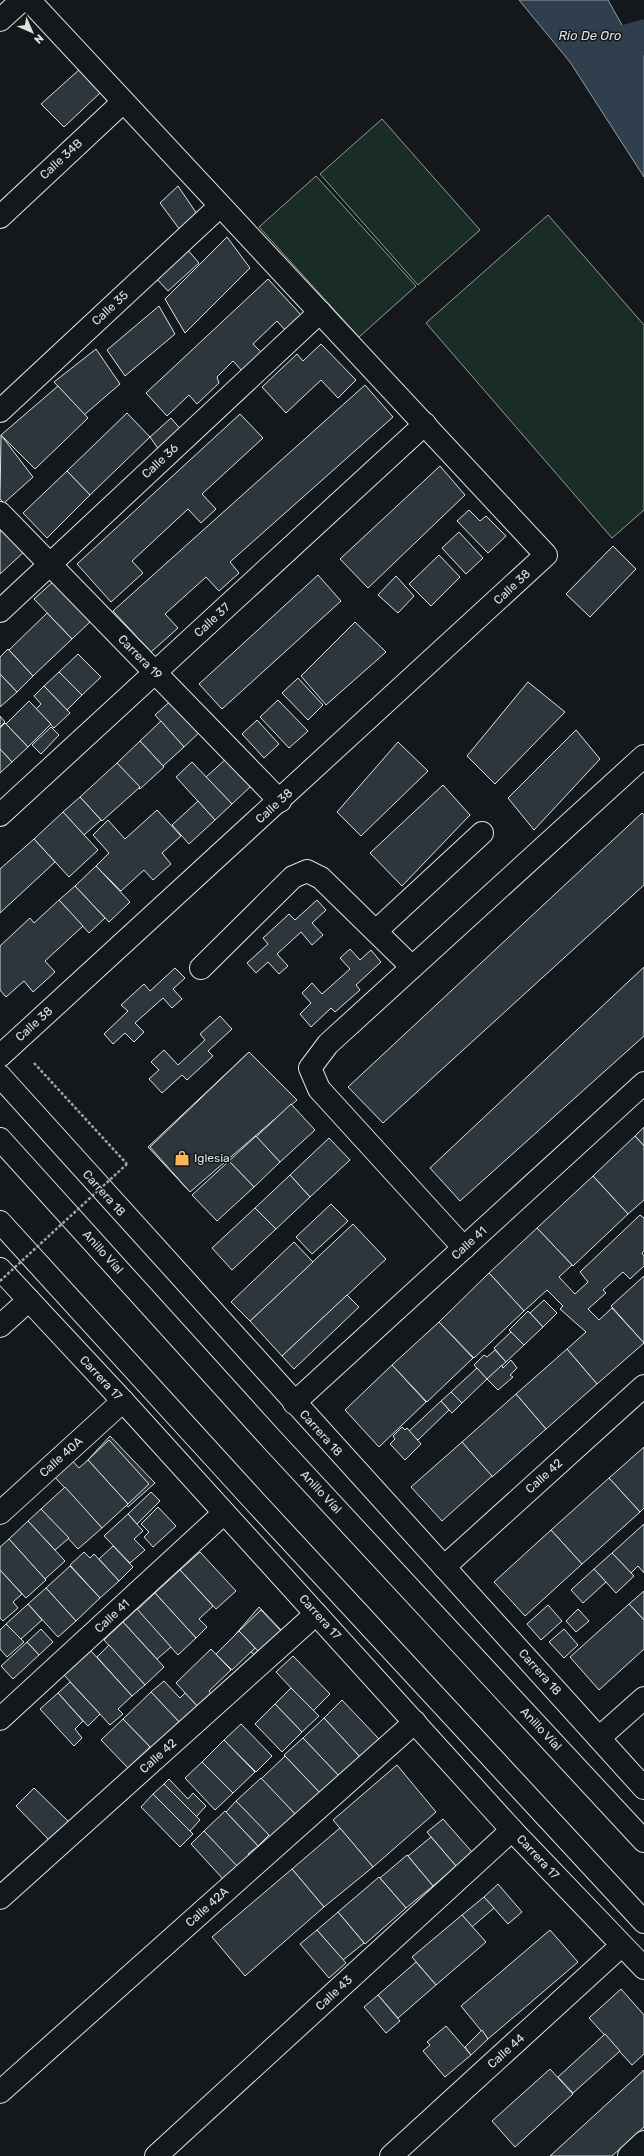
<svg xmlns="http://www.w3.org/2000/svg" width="644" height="2156" font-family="Rubik,sans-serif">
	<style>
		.green { fill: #1a2d24; stroke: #939e99 }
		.water { fill: #2f3f4d; stroke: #939e99 }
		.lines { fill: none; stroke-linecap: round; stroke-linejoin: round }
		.canal { stroke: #2f3f4d; stroke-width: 35 }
		.building { fill: #2c363c; stroke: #d8e6dc }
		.minor-casing { stroke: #d8e6dc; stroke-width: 24 }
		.highway-casing { stroke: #d8e6dc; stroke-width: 24 }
		.path { stroke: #9da8a2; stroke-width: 2.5; stroke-dasharray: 3 2; stroke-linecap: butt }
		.minor { stroke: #14181c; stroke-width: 22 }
		.highway { stroke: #14181c; stroke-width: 22 }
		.path-bridge { stroke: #9da8a2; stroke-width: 2.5; stroke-dasharray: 3 2; stroke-linecap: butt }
		.labels { text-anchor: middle; stroke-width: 3; stroke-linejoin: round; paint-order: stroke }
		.street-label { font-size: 12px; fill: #d8e6dc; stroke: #14181c }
		.poi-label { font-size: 12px; fill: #d8e6dc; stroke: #14181c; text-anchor: start }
		.water-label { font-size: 13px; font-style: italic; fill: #d8e6dc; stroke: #14181c }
	</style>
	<rect width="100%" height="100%" fill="#14181c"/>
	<!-- green -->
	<g class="green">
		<path d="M 382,119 L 480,230 L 418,285 L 320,174 Z"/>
		<path d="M 316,176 L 416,286 L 359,337 L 259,227 Z"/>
		<path d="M 548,215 L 644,325 L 644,510 L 612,538 L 426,323 Z"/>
	</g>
	<!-- water -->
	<path class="water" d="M 519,0 L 608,0 L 632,43 L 644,53 L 644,177 L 570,62 Z"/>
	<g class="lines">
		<!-- canal -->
		<path class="canal" d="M 597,51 L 644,37"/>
	</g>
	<!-- building -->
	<g class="building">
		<path d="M 80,69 L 101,92 L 64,127 L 41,104 Z"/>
		<path d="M 178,186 L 197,214 L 180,230 L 160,203 Z"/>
		<path d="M 227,237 L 250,268 L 185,333 L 165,299 Z"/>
		<path d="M 186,248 L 199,263 L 168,291 L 154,276 Z"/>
		<path d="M 268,279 L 302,316 L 286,331 L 277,321 L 253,344 L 263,354 L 243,372 L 233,361 L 217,377 L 219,383 L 197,404 L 189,395 L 167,416 L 146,393 Z"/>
		<path d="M 159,306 L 175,334 L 125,376 L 107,350 Z"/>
		<path d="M 321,344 L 356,380 L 338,398 L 321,380 L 286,413 L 262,387 L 297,354 L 303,361 Z"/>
		<path d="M 96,349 L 120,384 L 84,415 L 54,382 Z"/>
		<path d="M 365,385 L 393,417 L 230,562 L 239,573 L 219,591 L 206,577 L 165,614 L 178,628 L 151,652 L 113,611 Z"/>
		<path d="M 58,386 L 88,418 L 35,469 L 1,435 Z"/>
		<path d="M 127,413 L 150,437 L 90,495 L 67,471 Z"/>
		<path d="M 240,414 L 263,438 L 202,494 L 216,509 L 201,523 L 188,509 L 132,561 L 143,573 L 111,602 L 77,564 Z"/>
		<path d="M 171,418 L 182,431 L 159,450 L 150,437 Z"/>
		<path d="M 1,435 L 33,477 L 4,503 L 0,499 Z"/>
		<path d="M 440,466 L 465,495 L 368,588 L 340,559 Z"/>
		<path d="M 67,471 L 90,495 L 47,538 L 23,513 Z"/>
		<path d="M 469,510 L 480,521 L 486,516 L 506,536 L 488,553 L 457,521 Z"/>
		<path d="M 4,529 L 25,551 L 0,574 L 0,532 Z"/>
		<path d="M 459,532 L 483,558 L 466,574 L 442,548 Z"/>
		<path d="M 613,546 L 636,569 L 590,617 L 566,594 Z"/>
		<path d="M 439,555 L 460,577 L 431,606 L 409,584 Z"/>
		<path d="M 318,575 L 341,601 L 222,709 L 199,684 Z"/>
		<path d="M 396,576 L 414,596 L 398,613 L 378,595 Z"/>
		<path d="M 55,580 L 92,620 L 72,639 L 34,599 Z"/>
		<path d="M 47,613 L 72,639 L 33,676 L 9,650 Z"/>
		<path d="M 355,622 L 386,652 L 326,705 L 301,676 Z"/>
		<path d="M 8,649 L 33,676 L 17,692 L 0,674 L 0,657 Z"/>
		<path d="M 78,654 L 101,677 L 82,695 L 59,672 Z"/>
		<path d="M 59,672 L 82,695 L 67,710 L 44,686 Z"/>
		<path d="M 0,674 L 17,692 L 0,707 Z"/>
		<path d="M 298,678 L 323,705 L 308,720 L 282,693 Z"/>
		<path d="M 528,682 L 565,712 L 495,784 L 467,756 Z"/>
		<path d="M 44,686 L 70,713 L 54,728 L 36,709 L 41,704 L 34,696 Z"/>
		<path d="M 175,697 L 204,728 L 184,747 L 155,715 Z"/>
		<path d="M 278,700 L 308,731 L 289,748 L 260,717 Z"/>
		<path d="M 29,701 L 51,724 L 28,747 L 6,724 Z"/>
		<path d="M 0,716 L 5,722 L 0,727 Z"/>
		<path d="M 257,720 L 279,744 L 264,758 L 242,734 Z"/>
		<path d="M 161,721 L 184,747 L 163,766 L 140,741 Z"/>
		<path d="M 5,723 L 28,747 L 12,762 L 0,749 L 0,728 Z"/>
		<path d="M 51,727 L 59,735 L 41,754 L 32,745 Z"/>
		<path d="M 576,730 L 600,759 L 534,830 L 508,798 Z"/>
		<path d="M 140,741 L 164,767 L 140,789 L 117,763 Z"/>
		<path d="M 398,742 L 428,771 L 361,836 L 337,812 Z"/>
		<path d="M 0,749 L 12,762 L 0,773 Z"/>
		<path d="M 226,759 L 251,786 L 232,804 L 206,777 Z"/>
		<path d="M 192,762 L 232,804 L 215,820 L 176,777 Z"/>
		<path d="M 117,763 L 140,787 L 102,821 L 80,797 Z"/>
		<path d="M 443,785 L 470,815 L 402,886 L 370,853 Z"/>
		<path d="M 80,797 L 101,820 L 84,835 L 63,812 Z"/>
		<path d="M 198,801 L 215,820 L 189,844 L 172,825 Z"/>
		<path d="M 157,810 L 181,836 L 162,853 L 171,864 L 153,880 L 144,870 L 121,891 L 96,866 L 109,853 L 93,835 L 108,820 L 125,839 Z"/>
		<path d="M 63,812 L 98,850 L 69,877 L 34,839 Z"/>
		<path d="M 642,813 L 644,815 L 644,885 L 383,1123 L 348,1087 Z"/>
		<path d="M 34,839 L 55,862 L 0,913 L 0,869 Z"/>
		<path d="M 96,866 L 130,902 L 109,922 L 75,886 Z"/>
		<path d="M 75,886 L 105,918 L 89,933 L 59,900 Z"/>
		<path d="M 59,900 L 83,926 L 45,961 L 55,972 L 33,992 L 24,981 L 6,997 L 0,990 L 0,946 L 30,918 L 34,923 Z"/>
		<path d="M 317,900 L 326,910 L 312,923 L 323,935 L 312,945 L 301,932 L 277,954 L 288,966 L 279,974 L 268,962 L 256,973 L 247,963 L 268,944 L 263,938 L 289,914 L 295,920 Z"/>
		<path d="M 350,949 L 360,960 L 371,950 L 381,962 L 356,985 L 360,990 L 335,1012 L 331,1008 L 311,1027 L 300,1014 L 311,1003 L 302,993 L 312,983 L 322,994 L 350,969 L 340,958 Z"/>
		<path d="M 644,967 L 644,1036 L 460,1201 L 430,1168 Z"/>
		<path d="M 175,968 L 185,978 L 173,989 L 182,999 L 172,1008 L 163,998 L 135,1023 L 144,1032 L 134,1042 L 125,1033 L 113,1044 L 104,1034 L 128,1011 L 121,1005 L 144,984 L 150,991 Z"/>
		<path d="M 220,1016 L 232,1029 L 208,1051 L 213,1056 L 187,1080 L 182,1075 L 162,1093 L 149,1079 L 159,1070 L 151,1062 L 164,1050 L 178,1065 L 205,1040 L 200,1034 Z"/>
		<path d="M 249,1052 L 290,1096 L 189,1191 L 148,1147 Z"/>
		<path d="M 249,1052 L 297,1100 L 190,1192 L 150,1147 Z"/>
		<path d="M 291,1104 L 315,1130 L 280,1162 L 256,1137 Z"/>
		<path d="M 644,1127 L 644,1146 L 635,1136 Z"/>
		<path d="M 256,1136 L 280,1162 L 254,1187 L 229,1161 Z"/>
		<path d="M 635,1136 L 644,1146 L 644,1200 L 628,1214 L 593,1176 Z"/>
		<path d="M 329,1138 L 350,1160 L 310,1197 L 290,1175 Z"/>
		<path d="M 229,1161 L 254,1187 L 217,1221 L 192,1195 Z"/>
		<path d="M 290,1175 L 310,1197 L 276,1229 L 255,1208 Z"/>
		<path d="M 593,1176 L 628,1214 L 573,1266 L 537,1228 Z"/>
		<path d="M 331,1204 L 348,1221 L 312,1254 L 296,1237 Z"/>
		<path d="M 255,1208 L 276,1229 L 232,1270 L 212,1248 Z"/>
		<path d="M 640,1215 L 644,1218 L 644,1251 L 642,1253 L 644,1256 L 644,1266 L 630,1279 L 623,1272 L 603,1290 L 606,1293 L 588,1309 L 599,1320 L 612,1308 L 644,1343 L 597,1384 L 567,1349 L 586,1332 L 560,1309 L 563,1306 L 547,1290 L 524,1311 L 489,1273 L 537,1228 L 572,1265 L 559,1277 L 575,1294 L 588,1282 L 580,1272 Z"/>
		<path d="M 353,1224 L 386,1259 L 282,1356 L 250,1321 Z"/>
		<path d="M 294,1242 L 313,1262 L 250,1321 L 231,1302 Z"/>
		<path d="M 489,1273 L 524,1311 L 474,1358 L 439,1322 Z"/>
		<path d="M 644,1276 L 644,1343 L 611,1306 Z"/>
		<path d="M 347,1295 L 359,1307 L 294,1369 L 282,1356 Z"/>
		<path d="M 544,1300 L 557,1313 L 543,1327 L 530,1313 Z"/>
		<path d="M 528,1311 L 543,1327 L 524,1345 L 509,1330 Z"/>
		<path d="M 439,1322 L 473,1358 L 427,1402 L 392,1365 Z"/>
		<path d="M 511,1332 L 524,1345 L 506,1362 L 494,1348 Z"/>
		<path d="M 567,1349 L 597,1384 L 546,1429 L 516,1394 Z"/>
		<path d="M 495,1350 L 506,1362 L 487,1379 L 474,1365 L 484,1355 L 487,1357 Z"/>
		<path d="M 511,1360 L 517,1368 L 510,1375 L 513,1377 L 498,1390 L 487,1379 L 502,1365 L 503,1368 Z"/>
		<path d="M 392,1365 L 426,1402 L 379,1447 L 345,1410 Z"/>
		<path d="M 477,1368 L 487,1379 L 462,1403 L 451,1392 Z"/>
		<path d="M 451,1392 L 462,1403 L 452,1413 L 441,1401 Z"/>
		<path d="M 516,1394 L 546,1429 L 492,1477 L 462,1442 Z"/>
		<path d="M 441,1401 L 449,1410 L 418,1440 L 409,1431 Z"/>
		<path d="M 402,1427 L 405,1430 L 407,1428 L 421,1444 L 405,1460 L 390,1444 L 395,1439 L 393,1436 Z"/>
		<path d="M 110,1436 L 155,1483 L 128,1507 L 86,1462 Z"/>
		<path d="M 109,1440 L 149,1484 L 128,1504 L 88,1460 Z"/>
		<path d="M 462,1442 L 492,1476 L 442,1521 L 411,1487 Z"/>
		<path d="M 644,1447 L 644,1508 L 640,1512 L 609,1478 Z"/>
		<path d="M 68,1456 L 79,1468 L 88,1460 L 128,1504 L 102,1528 L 51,1473 Z"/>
		<path d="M 609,1478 L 640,1512 L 582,1564 L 551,1530 Z"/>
		<path d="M 65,1487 L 102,1528 L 78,1549 L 41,1509 Z"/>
		<path d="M 151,1492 L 160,1501 L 137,1524 L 128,1514 Z"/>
		<path d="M 158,1507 L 176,1526 L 153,1547 L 144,1537 L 149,1532 L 141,1524 Z"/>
		<path d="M 41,1509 L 69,1538 L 55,1550 L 28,1521 Z"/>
		<path d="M 128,1514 L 143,1531 L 134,1539 L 145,1550 L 130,1563 L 104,1536 Z"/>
		<path d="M 28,1521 L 65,1561 L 45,1579 L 9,1539 Z"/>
		<path d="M 644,1524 L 644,1573 L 638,1566 L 631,1573 L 612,1553 Z"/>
		<path d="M 551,1530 L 582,1564 L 525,1616 L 494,1582 Z"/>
		<path d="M 9,1539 L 46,1580 L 26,1598 L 0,1570 L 0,1547 Z"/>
		<path d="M 113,1546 L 133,1567 L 119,1581 L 99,1559 Z"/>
		<path d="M 84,1552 L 90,1558 L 94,1554 L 119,1581 L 100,1598 L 70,1565 Z"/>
		<path d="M 200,1552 L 236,1591 L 216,1609 L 180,1570 Z"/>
		<path d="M 612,1553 L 634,1576 L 616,1593 L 594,1569 Z"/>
		<path d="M 70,1566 L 100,1598 L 76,1621 L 46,1588 Z"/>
		<path d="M 594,1569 L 606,1582 L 583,1603 L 571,1590 Z"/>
		<path d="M 0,1570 L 22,1594 L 13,1602 L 18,1608 L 3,1621 L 0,1618 Z"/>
		<path d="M 180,1570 L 213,1606 L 199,1619 L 207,1627 L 196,1638 L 155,1593 Z"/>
		<path d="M 46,1588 L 76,1621 L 58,1637 L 28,1604 Z"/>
		<path d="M 644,1591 L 644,1620 L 629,1604 Z"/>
		<path d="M 155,1593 L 196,1638 L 178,1655 L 137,1610 Z"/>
		<path d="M 28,1604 L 42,1620 L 21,1639 L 6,1624 Z"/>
		<path d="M 629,1604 L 644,1620 L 644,1649 L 599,1690 L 570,1657 Z"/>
		<path d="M 548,1605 L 562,1621 L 541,1640 L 527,1624 Z"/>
		<path d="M 259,1607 L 283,1632 L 257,1658 L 235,1635 Z"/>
		<path d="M 137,1609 L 171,1647 L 157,1659 L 123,1622 Z"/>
		<path d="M 578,1609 L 589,1621 L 576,1632 L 566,1621 Z"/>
		<path d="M 261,1610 L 282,1632 L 260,1653 L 239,1631 Z"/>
		<path d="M 123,1622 L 164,1667 L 145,1685 L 104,1640 Z"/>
		<path d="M 6,1624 L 24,1642 L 7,1657 L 0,1649 L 0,1630 Z"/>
		<path d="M 41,1629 L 53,1642 L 39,1655 L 27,1642 Z"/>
		<path d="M 564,1629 L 578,1645 L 564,1658 L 549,1642 Z"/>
		<path d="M 239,1631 L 255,1648 L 232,1670 L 216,1654 Z"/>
		<path d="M 27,1642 L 39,1655 L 13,1679 L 1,1666 Z"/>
		<path d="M 109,1645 L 145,1685 L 132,1696 L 97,1657 Z"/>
		<path d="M 211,1649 L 231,1670 L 209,1691 L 212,1695 L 199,1708 L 176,1683 Z"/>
		<path d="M 91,1651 L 132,1696 L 118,1709 L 123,1714 L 110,1725 L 64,1675 Z"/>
		<path d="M 293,1656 L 330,1694 L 313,1711 L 276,1672 Z"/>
		<path d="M 164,1681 L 180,1698 L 185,1693 L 199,1708 L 181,1724 L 151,1692 Z"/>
		<path d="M 70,1682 L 100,1714 L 88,1726 L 58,1693 Z"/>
		<path d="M 291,1688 L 319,1716 L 302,1732 L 275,1704 Z"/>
		<path d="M 151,1692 L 181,1724 L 154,1751 L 123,1719 Z"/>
		<path d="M 58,1693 L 83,1721 L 75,1729 L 82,1738 L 74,1746 L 40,1709 Z"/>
		<path d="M 342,1700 L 379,1739 L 360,1757 L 324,1718 Z"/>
		<path d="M 275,1704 L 302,1732 L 282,1752 L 255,1724 Z"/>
		<path d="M 324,1718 L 360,1757 L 339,1776 L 303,1738 Z"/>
		<path d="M 123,1719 L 150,1747 L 128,1768 L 101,1740 Z"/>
		<path d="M 241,1724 L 272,1756 L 256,1772 L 224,1740 Z"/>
		<path d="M 303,1738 L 339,1776 L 321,1794 L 284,1755 Z"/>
		<path d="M 224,1740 L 255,1772 L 233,1793 L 202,1762 Z"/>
		<path d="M 285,1756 L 321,1794 L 297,1816 L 261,1779 Z"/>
		<path d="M 202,1762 L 233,1793 L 215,1810 L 185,1778 Z"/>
		<path d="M 397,1765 L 436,1812 L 373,1867 L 333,1820 Z"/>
		<path d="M 261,1778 L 297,1816 L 272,1839 L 236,1801 Z"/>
		<path d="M 169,1779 L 188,1799 L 193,1793 L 206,1806 L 196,1817 L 164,1784 Z"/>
		<path d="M 164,1784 L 200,1820 L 190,1831 L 153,1794 Z"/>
		<path d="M 34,1788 L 69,1822 L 50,1841 L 16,1806 Z"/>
		<path d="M 153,1794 L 193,1834 L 180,1847 L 141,1807 Z"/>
		<path d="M 236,1801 L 269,1835 L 258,1846 L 226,1812 Z"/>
		<path d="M 225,1811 L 258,1846 L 248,1854 L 252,1859 L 240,1870 L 204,1831 Z"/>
		<path d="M 443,1819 L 472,1852 L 456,1866 L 427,1832 Z"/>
		<path d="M 340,1828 L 373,1867 L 324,1907 L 292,1869 Z"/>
		<path d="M 204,1831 L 238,1867 L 224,1880 L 191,1844 Z"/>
		<path d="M 431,1837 L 456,1866 L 433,1886 L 408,1856 Z"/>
		<path d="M 407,1855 L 433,1886 L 406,1908 L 380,1878 Z"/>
		<path d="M 292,1869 L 324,1907 L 245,1976 L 212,1937 Z"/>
		<path d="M 379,1877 L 406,1908 L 365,1944 L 338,1912 Z"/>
		<path d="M 498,1884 L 522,1912 L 508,1924 L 484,1897 Z"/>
		<path d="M 484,1897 L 494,1908 L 472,1927 L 462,1915 Z"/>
		<path d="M 338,1912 L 364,1943 L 343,1960 L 317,1930 Z"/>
		<path d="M 462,1915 L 486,1942 L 436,1985 L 412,1957 Z"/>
		<path d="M 317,1930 L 346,1963 L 329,1978 L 300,1944 Z"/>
		<path d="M 550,1930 L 578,1962 L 488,2039 L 461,2006 Z"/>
		<path d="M 416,1962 L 436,1985 L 398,2018 L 378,1995 Z"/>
		<path d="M 621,1989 L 644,2015 L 644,2054 L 632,2065 L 589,2018 Z"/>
		<path d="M 378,1995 L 400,2021 L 386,2033 L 364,2007 Z"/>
		<path d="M 446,2026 L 471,2055 L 445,2077 L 423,2051 L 430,2045 L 427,2042 Z"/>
		<path d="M 482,2030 L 488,2039 L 471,2055 L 465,2047 Z"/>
		<path d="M 605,2034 L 620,2051 L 573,2093 L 558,2077 Z"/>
		<path d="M 550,2069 L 573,2094 L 515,2147 L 492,2121 Z"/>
		<path d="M 644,2070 L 644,2127 L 612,2156 L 550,2156 Z"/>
	</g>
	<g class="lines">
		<defs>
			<g id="minor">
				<path d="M 0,20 L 22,0"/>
				<path d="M 0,217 L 123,102"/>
				<path d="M 0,411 L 220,206"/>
				<path d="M 0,513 L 280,801"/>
				<path d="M 0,611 L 320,312"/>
				<path d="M 0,815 L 425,424"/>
				<path d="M 376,931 L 482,833"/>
				<path d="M 201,968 L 293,877 L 307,871 L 321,878 L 412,967"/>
				<path d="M 0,1056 L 546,555 L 29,0"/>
				<path d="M 0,1076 L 644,1788"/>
				<path d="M 464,1248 L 319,1089 L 310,1068 L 328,1044 L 644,756"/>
				<path d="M 0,1269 L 123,1401 L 512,1830 L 644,1968"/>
				<path d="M 0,1326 L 29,1300"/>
				<path d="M 294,1403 L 644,1083"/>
				<path d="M 0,1513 L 123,1401"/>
				<path d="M 444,1567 L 644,1386"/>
				<path d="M 0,1719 L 224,1513"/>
				<path d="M 599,1738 L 644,1698"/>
				<path d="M 0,1898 L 316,1614"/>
				<path d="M 0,2092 L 415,1722"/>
				<path d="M 156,2156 L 512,1830"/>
				<path d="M 391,2156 L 621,1946"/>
				<path d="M 629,2156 L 644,2142"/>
			</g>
			<g id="highway">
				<path d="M 0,1139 L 275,1443 L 644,1841"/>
				<path d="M 0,1222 L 258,1505 L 644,1922"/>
			</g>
		</defs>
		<!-- minor casing -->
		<use href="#minor" class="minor-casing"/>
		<!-- highway casing -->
		<use href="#highway" class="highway-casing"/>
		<!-- path -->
		<path class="path" d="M 34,1063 L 127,1164"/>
		<!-- minor -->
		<use href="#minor" class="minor"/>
		<!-- highway -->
		<use href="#highway" class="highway"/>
		<!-- path-bridge -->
		<path class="path-bridge" d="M 0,1281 L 127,1164"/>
	</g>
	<!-- icons -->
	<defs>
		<symbol id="shop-bare" viewBox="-9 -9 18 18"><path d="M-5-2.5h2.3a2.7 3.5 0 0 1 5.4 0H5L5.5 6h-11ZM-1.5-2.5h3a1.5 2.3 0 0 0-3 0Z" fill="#ffb74d" stroke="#14181c" stroke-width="2.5" paint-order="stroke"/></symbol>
	</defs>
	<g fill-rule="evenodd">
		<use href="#shop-bare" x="171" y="1147" width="22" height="22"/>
	</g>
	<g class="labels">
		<!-- street labels -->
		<g class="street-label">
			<text transform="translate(61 159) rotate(-43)" y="4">Calle 34B</text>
			<text transform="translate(110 308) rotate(-43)" y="4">Calle 35</text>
			<text transform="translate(160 461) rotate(-43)" y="4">Calle 36</text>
			<text transform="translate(512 587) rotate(-43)" y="4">Calle 38</text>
			<text transform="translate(212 620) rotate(-43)" y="4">Calle 37</text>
			<text transform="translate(140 657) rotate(45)" y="4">Carrera 19</text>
			<text transform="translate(274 806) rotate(-42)" y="4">Calle 38</text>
			<text transform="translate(34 1024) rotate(-42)" y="4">Calle 38</text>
			<text transform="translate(104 1193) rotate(48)" y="4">Carrera 18</text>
			<text transform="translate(469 1243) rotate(-42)" y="4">Calle 41</text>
			<text transform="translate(103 1252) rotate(48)" y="4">Anillo Víal</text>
			<text transform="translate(101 1378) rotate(47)" y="4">Carrera 17</text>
			<text transform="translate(321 1433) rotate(48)" y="4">Carrera 18</text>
			<text transform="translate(61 1457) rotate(-42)" y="4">Calle 40A</text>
			<text transform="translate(544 1476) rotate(-42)" y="4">Calle 42</text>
			<text transform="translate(321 1492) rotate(47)" y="4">Anillo Víal</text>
			<text transform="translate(112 1616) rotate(-43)" y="4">Calle 41</text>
			<text transform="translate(320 1617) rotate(48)" y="4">Carrera 17</text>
			<text transform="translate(540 1672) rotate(48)" y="4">Carrera 18</text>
			<text transform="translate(541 1729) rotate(47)" y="4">Anillo Víal</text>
			<text transform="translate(158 1756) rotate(-42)" y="4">Calle 42</text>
			<text transform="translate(538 1857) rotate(47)" y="4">Carrera 17</text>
			<text transform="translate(207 1907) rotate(-42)" y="4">Calle 42A</text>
			<text transform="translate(334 1993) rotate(-43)" y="4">Calle 43</text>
			<text transform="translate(506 2051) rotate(-42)" y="4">Calle 44</text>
		</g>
		<!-- poi labels -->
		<g class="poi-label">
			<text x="194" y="1162">Iglesia</text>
		</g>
		<!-- water labels -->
		<g class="water-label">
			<text x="590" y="40">Rio De Oro</text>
		</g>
	</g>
	<!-- north arrow -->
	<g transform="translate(32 32) rotate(135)" stroke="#14181c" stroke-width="3" paint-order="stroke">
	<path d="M0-3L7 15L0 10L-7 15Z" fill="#d8e6dc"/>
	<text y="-6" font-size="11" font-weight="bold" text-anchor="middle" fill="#d8e6dc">N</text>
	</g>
</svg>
